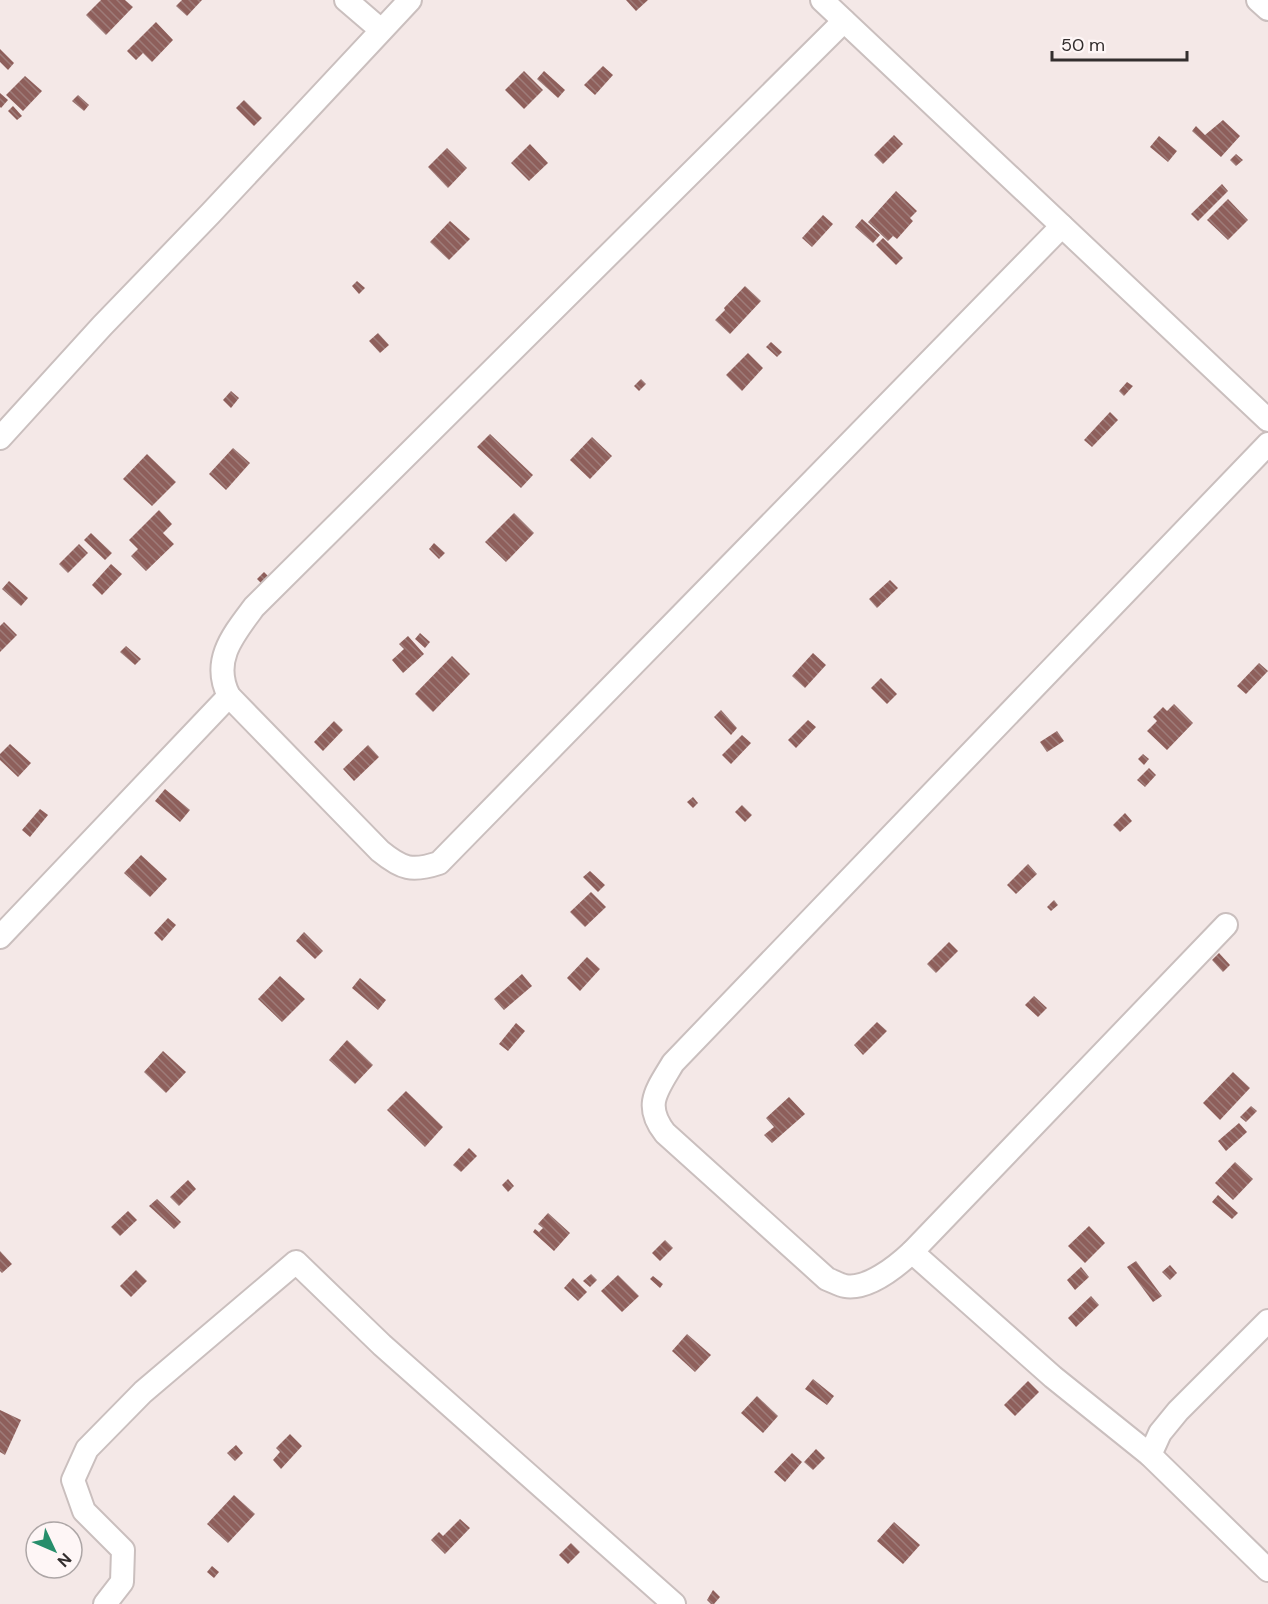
<svg xmlns="http://www.w3.org/2000/svg" width="1268" height="1604" font-family="'DM Sans',sans-serif">
	<style>
		.building { fill: url(#building-back-hatch) }
		.lines { fill: none; stroke-linecap: round; stroke-linejoin: round }
		.minor-casing { stroke: #cabfbe; stroke-width: 26 }
		.minor { stroke: #fff; stroke-width: 22 }
	</style>
	<defs>
		<pattern id="building-back-hatch" width="6" height="6" patternUnits="userSpaceOnUse" patternTransform="scale(1.5)"><rect width="6" height="6" fill="#8e5f5b"/><path d="M-1 5l2 2M0 0l6 6M5-1l2 2" fill="none" stroke="#9e7c79"/></pattern>
	</defs>
	<rect width="100%" height="100%" fill="#f4e8e7"/>
	<!-- building -->
	<g class="building">
		<path d="M 101,0 L 125,0 L 133,7 L 106,35 L 86,15 Z"/>
		<path d="M 182,0 L 202,0 L 187,16 L 176,6 Z"/>
		<path d="M 626,0 L 648,0 L 636,11 Z"/>
		<path d="M 156,22 L 173,40 L 152,62 L 143,53 L 136,60 L 127,51 Z"/>
		<path d="M 0,49 L 14,63 L 8,70 L 0,62 Z"/>
		<path d="M 603,66 L 613,75 L 595,95 L 584,85 Z"/>
		<path d="M 524,71 L 543,90 L 524,109 L 505,90 Z"/>
		<path d="M 544,71 L 565,90 L 558,98 L 537,79 Z"/>
		<path d="M 25,76 L 42,91 L 23,111 L 6,95 Z"/>
		<path d="M 0,93 L 8,100 L 1,108 L 0,107 Z"/>
		<path d="M 78,95 L 89,105 L 84,111 L 72,101 Z"/>
		<path d="M 244,100 L 262,118 L 254,126 L 236,108 Z"/>
		<path d="M 13,106 L 22,116 L 17,120 L 8,111 Z"/>
		<path d="M 1223,120 L 1240,136 L 1221,157 L 1192,131 L 1196,126 L 1205,135 Z"/>
		<path d="M 894,135 L 903,144 L 883,164 L 874,155 Z"/>
		<path d="M 1159,136 L 1177,151 L 1168,162 L 1150,147 Z"/>
		<path d="M 530,144 L 548,163 L 529,181 L 511,163 Z"/>
		<path d="M 447,148 L 467,168 L 448,188 L 428,167 Z"/>
		<path d="M 1236,154 L 1243,160 L 1236,166 L 1230,160 Z"/>
		<path d="M 1222,184 L 1228,191 L 1198,221 L 1191,214 Z"/>
		<path d="M 896,191 L 917,211 L 910,218 L 913,221 L 897,239 L 893,236 L 888,241 L 868,222 Z"/>
		<path d="M 1228,199 L 1248,220 L 1228,240 L 1207,220 Z"/>
		<path d="M 823,215 L 833,224 L 812,247 L 802,238 Z"/>
		<path d="M 862,219 L 880,235 L 873,243 L 855,227 Z"/>
		<path d="M 450,221 L 470,239 L 449,260 L 430,242 Z"/>
		<path d="M 883,238 L 903,258 L 896,265 L 876,245 Z"/>
		<path d="M 357,281 L 365,288 L 359,294 L 352,286 Z"/>
		<path d="M 745,286 L 761,301 L 730,334 L 715,320 L 725,310 L 724,308 Z"/>
		<path d="M 378,333 L 389,345 L 380,353 L 369,341 Z"/>
		<path d="M 771,342 L 782,352 L 777,357 L 766,347 Z"/>
		<path d="M 748,353 L 763,368 L 742,391 L 726,375 Z"/>
		<path d="M 641,379 L 646,384 L 639,391 L 634,386 Z"/>
		<path d="M 1127,382 L 1133,386 L 1124,396 L 1119,391 Z"/>
		<path d="M 231,391 L 239,398 L 231,408 L 223,400 Z"/>
		<path d="M 1110,412 L 1118,420 L 1092,447 L 1084,440 Z"/>
		<path d="M 490,434 L 533,475 L 521,488 L 477,447 Z"/>
		<path d="M 592,437 L 612,456 L 590,479 L 570,460 Z"/>
		<path d="M 233,448 L 250,463 L 226,490 L 209,474 Z"/>
		<path d="M 147,454 L 176,482 L 152,506 L 123,479 Z"/>
		<path d="M 159,510 L 172,524 L 163,533 L 174,544 L 146,571 L 131,556 L 138,549 L 129,540 Z"/>
		<path d="M 514,513 L 534,533 L 506,562 L 485,542 Z"/>
		<path d="M 91,533 L 112,553 L 105,560 L 84,540 Z"/>
		<path d="M 434,543 L 445,553 L 439,559 L 429,549 Z"/>
		<path d="M 79,544 L 88,553 L 68,573 L 59,564 Z"/>
		<path d="M 111,564 L 122,574 L 102,595 L 92,585 Z"/>
		<path d="M 264,572 L 271,579 L 264,586 L 257,579 Z"/>
		<path d="M 890,580 L 898,588 L 877,608 L 869,599 Z"/>
		<path d="M 9,581 L 28,598 L 21,606 L 2,589 Z"/>
		<path d="M 4,622 L 17,635 L 0,652 L 0,626 Z"/>
		<path d="M 420,633 L 430,642 L 425,648 L 415,639 Z"/>
		<path d="M 408,636 L 424,654 L 403,673 L 392,660 L 404,649 L 399,644 Z"/>
		<path d="M 126,646 L 141,659 L 135,665 L 120,652 Z"/>
		<path d="M 813,653 L 826,665 L 805,688 L 792,676 Z"/>
		<path d="M 452,656 L 470,674 L 433,712 L 415,694 Z"/>
		<path d="M 1259,663 L 1268,671 L 1246,694 L 1237,686 Z"/>
		<path d="M 881,678 L 897,694 L 887,704 L 871,688 Z"/>
		<path d="M 1174,704 L 1193,723 L 1167,750 L 1147,731 L 1157,721 L 1153,717 L 1163,707 L 1167,711 Z"/>
		<path d="M 721,710 L 737,728 L 731,735 L 714,717 Z"/>
		<path d="M 808,720 L 816,727 L 796,748 L 788,740 Z"/>
		<path d="M 334,721 L 343,730 L 323,751 L 314,742 Z"/>
		<path d="M 1057,731 L 1064,741 L 1047,752 L 1040,742 Z"/>
		<path d="M 742,735 L 751,743 L 731,764 L 722,755 Z"/>
		<path d="M 10,744 L 31,763 L 18,777 L 0,760 L 0,754 Z"/>
		<path d="M 368,745 L 379,757 L 354,781 L 343,769 Z"/>
		<path d="M 1143,754 L 1149,759 L 1144,765 L 1138,759 Z"/>
		<path d="M 1149,768 L 1156,775 L 1145,787 L 1137,780 Z"/>
		<path d="M 165,789 L 190,810 L 180,822 L 155,801 Z"/>
		<path d="M 693,797 L 698,803 L 693,808 L 687,802 Z"/>
		<path d="M 742,805 L 752,815 L 745,822 L 735,812 Z"/>
		<path d="M 40,809 L 48,815 L 30,837 L 22,830 Z"/>
		<path d="M 1125,813 L 1132,821 L 1120,832 L 1113,825 Z"/>
		<path d="M 141,855 L 167,879 L 150,897 L 124,873 Z"/>
		<path d="M 1028,864 L 1037,874 L 1016,894 L 1007,885 Z"/>
		<path d="M 590,871 L 605,885 L 598,892 L 583,877 Z"/>
		<path d="M 591,892 L 606,907 L 585,927 L 570,912 Z"/>
		<path d="M 1054,900 L 1058,905 L 1051,911 L 1047,907 Z"/>
		<path d="M 168,918 L 176,925 L 162,941 L 154,933 Z"/>
		<path d="M 304,932 L 323,951 L 315,959 L 296,941 Z"/>
		<path d="M 949,942 L 958,951 L 936,973 L 927,964 Z"/>
		<path d="M 1219,953 L 1230,965 L 1223,972 L 1212,960 Z"/>
		<path d="M 587,957 L 600,969 L 580,991 L 567,978 Z"/>
		<path d="M 522,974 L 532,986 L 504,1010 L 494,999 Z"/>
		<path d="M 280,976 L 305,999 L 282,1022 L 258,999 Z"/>
		<path d="M 360,978 L 386,1000 L 378,1010 L 352,988 Z"/>
		<path d="M 1034,996 L 1047,1008 L 1038,1017 L 1025,1005 Z"/>
		<path d="M 877,1022 L 887,1031 L 863,1055 L 854,1045 Z"/>
		<path d="M 516,1023 L 525,1031 L 508,1051 L 499,1044 Z"/>
		<path d="M 347,1040 L 373,1065 L 355,1084 L 329,1060 Z"/>
		<path d="M 163,1051 L 186,1072 L 166,1093 L 144,1072 Z"/>
		<path d="M 1233,1072 L 1250,1088 L 1220,1120 L 1203,1103 Z"/>
		<path d="M 406,1091 L 443,1127 L 425,1147 L 387,1110 Z"/>
		<path d="M 789,1097 L 805,1114 L 772,1143 L 764,1135 L 774,1127 L 766,1118 Z"/>
		<path d="M 1251,1106 L 1257,1111 L 1246,1122 L 1240,1117 Z"/>
		<path d="M 1239,1123 L 1247,1132 L 1226,1151 L 1218,1141 Z"/>
		<path d="M 469,1148 L 477,1156 L 461,1172 L 453,1165 Z"/>
		<path d="M 1235,1162 L 1253,1179 L 1233,1200 L 1215,1183 Z"/>
		<path d="M 508,1179 L 514,1186 L 508,1192 L 502,1185 Z"/>
		<path d="M 188,1180 L 196,1189 L 179,1206 L 170,1197 Z"/>
		<path d="M 1218,1195 L 1238,1213 L 1232,1219 L 1212,1202 Z"/>
		<path d="M 157,1199 L 181,1222 L 174,1229 L 149,1206 Z"/>
		<path d="M 128,1211 L 137,1220 L 120,1236 L 111,1227 Z"/>
		<path d="M 548,1213 L 570,1233 L 554,1251 L 533,1232 L 535,1229 L 539,1232 L 543,1228 L 538,1224 Z"/>
		<path d="M 1089,1226 L 1105,1243 L 1085,1263 L 1068,1246 Z"/>
		<path d="M 665,1240 L 673,1248 L 660,1261 L 652,1253 Z"/>
		<path d="M 0,1251 L 12,1264 L 2,1273 L 0,1271 Z"/>
		<path d="M 1136,1261 L 1162,1296 L 1153,1302 L 1127,1267 Z"/>
		<path d="M 1170,1265 L 1177,1273 L 1170,1280 L 1162,1272 Z"/>
		<path d="M 1081,1267 L 1089,1277 L 1075,1290 L 1067,1280 Z"/>
		<path d="M 136,1270 L 147,1281 L 131,1297 L 120,1286 Z"/>
		<path d="M 591,1274 L 597,1280 L 590,1287 L 583,1281 Z"/>
		<path d="M 618,1275 L 639,1296 L 622,1312 L 601,1291 Z"/>
		<path d="M 653,1276 L 663,1284 L 660,1288 L 650,1279 Z"/>
		<path d="M 573,1278 L 587,1292 L 578,1301 L 564,1288 Z"/>
		<path d="M 1091,1296 L 1099,1305 L 1076,1327 L 1068,1318 Z"/>
		<path d="M 687,1334 L 711,1355 L 695,1372 L 672,1351 Z"/>
		<path d="M 813,1379 L 834,1396 L 827,1405 L 805,1389 Z"/>
		<path d="M 1028,1381 L 1039,1392 L 1015,1416 L 1004,1405 Z"/>
		<path d="M 757,1396 L 778,1416 L 763,1433 L 741,1413 Z"/>
		<path d="M 0,1410 L 21,1420 L 5,1455 L 0,1452 Z"/>
		<path d="M 290,1434 L 302,1446 L 281,1469 L 273,1460 L 280,1452 L 276,1448 Z"/>
		<path d="M 236,1445 L 243,1453 L 235,1461 L 227,1453 Z"/>
		<path d="M 816,1449 L 825,1458 L 813,1470 L 804,1462 Z"/>
		<path d="M 792,1453 L 802,1462 L 785,1482 L 774,1472 Z"/>
		<path d="M 234,1495 L 255,1514 L 228,1543 L 207,1524 Z"/>
		<path d="M 460,1519 L 470,1528 L 445,1554 L 431,1540 L 439,1532 L 443,1536 Z"/>
		<path d="M 894,1522 L 920,1545 L 903,1564 L 877,1541 Z"/>
		<path d="M 571,1543 L 580,1552 L 568,1564 L 559,1555 Z"/>
		<path d="M 212,1566 L 219,1572 L 214,1578 L 207,1572 Z"/>
		<path d="M 713,1590 L 720,1597 L 714,1604 L 711,1604 L 707,1600 Z"/>
	</g>
	<g class="lines">
		<defs>
			<g id="minor">
				<path d="M 346,0 L 381,30"/>
				<path d="M 822,0 L 1268,420"/>
				<path d="M 1258,0 L 1268,9"/>
				<path d="M 844,21 L 254,607 C 233,635 211,661 229,696 L 380,851 C 402,869 412,872 439,863 L 1062,226"/>
				<path d="M 0,438 L 102,326 L 210,214 L 410,0"/>
				<path d="M 1226,925 L 912,1252 C 897,1266 868,1290 845,1286 C 839,1285 833,1281 827,1279 L 665,1133 C 643,1105 657,1090 673,1063 L 1268,444"/>
				<path d="M 0,937 L 229,696"/>
				<path d="M 912,1252 L 1053,1377 L 1150,1455 L 1268,1570"/>
				<path d="M 1150,1455 L 1160,1433 L 1178,1411 L 1268,1321"/>
				<path d="M 105,1604 L 122,1582 L 123,1550 L 84,1511 L 73,1480 L 87,1449 L 143,1392 L 296,1262 L 382,1345 L 674,1604"/>
			</g>
		</defs>
		<!-- minor casing -->
		<use href="#minor" class="minor-casing"/>
		<!-- minor -->
		<use href="#minor" class="minor"/>
	</g>
	<!-- north arrow -->
	<g transform="translate(54 1550) rotate(134)"><circle r="28" fill="#fef6f6" stroke="#ada6a6" stroke-width="1.5"/>
	<path d="M0-4.5L10 22L0 15L-10 22Z" fill="#278e6b"/>
	<text y="-9" font-size="16" font-weight="bold" text-anchor="middle" fill="#332e2e">N</text>
	</g>
	<!-- scale -->
	<path d="M1052 51v9h135v-9" fill="none" stroke="#332e2e" stroke-width="3"/>
	<text x="1061" y="51" font-size="18" fill="#332e2e" stroke="#fef6f6" stroke-width="4.5" paint-order="stroke">50 m</text>
</svg>
